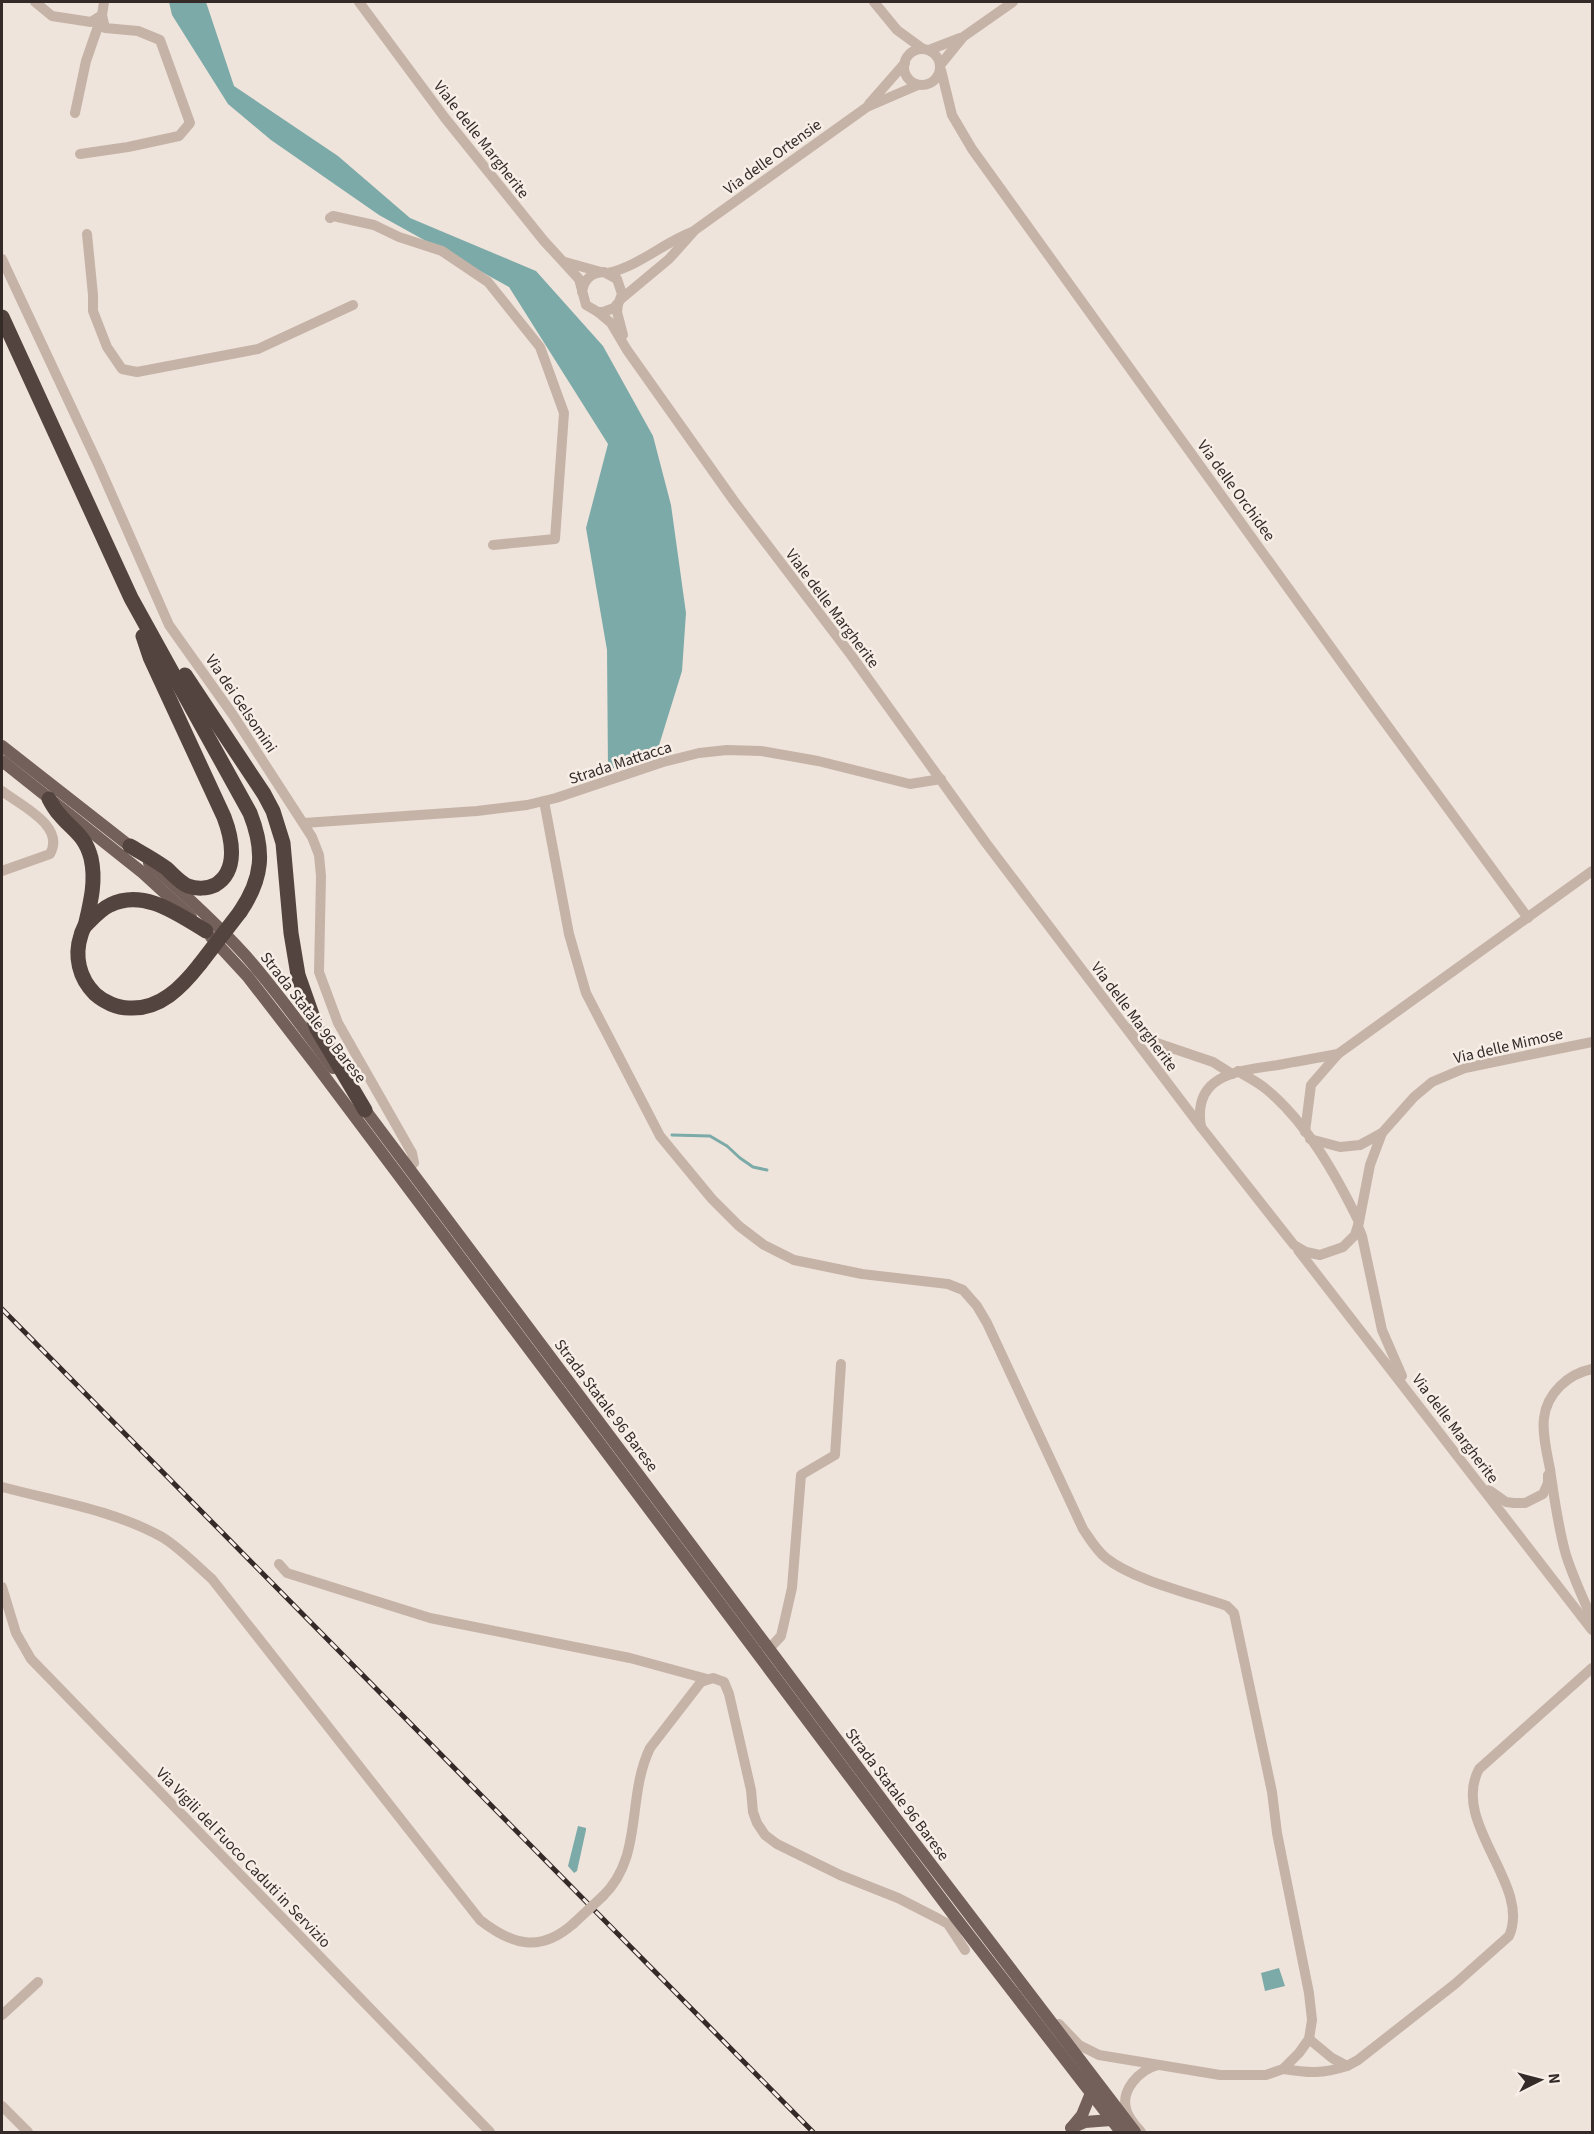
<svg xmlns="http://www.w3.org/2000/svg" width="1594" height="2134" font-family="'Source Sans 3',sans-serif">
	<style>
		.water { fill: #7caaa8 }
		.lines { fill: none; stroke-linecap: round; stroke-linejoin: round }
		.stream { stroke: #7caaa8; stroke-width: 3 }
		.minor { stroke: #c6b3a8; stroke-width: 10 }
		.major { stroke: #74605a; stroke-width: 12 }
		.highway { stroke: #54443f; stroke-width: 15 }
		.rail-casing { stroke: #342a28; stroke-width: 5 }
		.rail { stroke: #f7eee7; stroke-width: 3; stroke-dasharray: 9; stroke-linecap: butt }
		.minor-bridge { stroke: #c6b3a8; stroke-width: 10 }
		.highway-bridge { stroke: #54443f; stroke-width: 15 }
		.labels { text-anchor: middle; stroke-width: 5; stroke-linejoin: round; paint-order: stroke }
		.street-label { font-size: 16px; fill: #342a28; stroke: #f7eee7 }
	</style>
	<rect width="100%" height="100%" fill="#efe4db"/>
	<!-- water -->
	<g class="water">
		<path d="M 169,2 L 206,2 L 234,86 L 338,156 L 410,218 L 536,271 L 603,346 L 653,436 L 671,505 L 686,613 L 682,671 L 656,755 L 608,770 L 607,650 L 586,528 L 608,444 L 509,287 L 379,215 L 271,140 L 228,104 L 172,15 Z"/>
		<path d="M 578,1826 L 586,1828 L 586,1830 L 577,1871 L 574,1873 L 568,1866 Z"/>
		<path d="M 1279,1968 L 1285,1986 L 1265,1991 L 1261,1973 Z"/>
	</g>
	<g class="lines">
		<!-- stream -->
		<path class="stream" d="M 672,1135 L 710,1136 L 727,1146 L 740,1158 L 753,1167 L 767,1170"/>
		<!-- minor -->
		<g class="minor">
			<path d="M 35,2 L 52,16 L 91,22 L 102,15 L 105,28 L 138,31 L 160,40 L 190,123 L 179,136 L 128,147 L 80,154"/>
			<path d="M 359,2 L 445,118 L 544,241 L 579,279 L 586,305 L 598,312 L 603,312 L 614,308 L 619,302 L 622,294 L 617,279 L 604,272 C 591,273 584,279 582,292"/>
			<path d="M 874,2 L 897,30 L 923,49"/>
			<circle cx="922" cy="67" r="18"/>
			<path d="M 929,50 L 960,38"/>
			<path d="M 941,64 L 963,37 L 1013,2"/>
			<path d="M 941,70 L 952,115 L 972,149 L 1373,706 L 1528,918"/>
			<path d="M 869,104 L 905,63"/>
			<path d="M 75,113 L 86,61 L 102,15 L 104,2"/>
			<path d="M 330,218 L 333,216 L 374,225 L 399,237 L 442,251 L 488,282 L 540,347 L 564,413 L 555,539 L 493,545"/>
			<path d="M 87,234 L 93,295 L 93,311 L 107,347 L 122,369 L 137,372 L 258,349 L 353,305"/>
			<path d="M 2,259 L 99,466 L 169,625 L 233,715 L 312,837 L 319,855 L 321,876 L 319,972 L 338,1023 L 412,1153 L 414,1163 L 408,1168"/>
			<path d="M 565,262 L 601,272"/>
			<path d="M 608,273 C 639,266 663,243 692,232"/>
			<path d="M 621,299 L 669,259 L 695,230 L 867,107 L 918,85"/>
			<path d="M 618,304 L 617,312 L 623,335"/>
			<path d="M 598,312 L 611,323 L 627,350 L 734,501 L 851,655 L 986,843 L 1201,1127"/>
			<path d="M 2,791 C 20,805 66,826 50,854 L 2,871"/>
			<path d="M 544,801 L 569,934 L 586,993 L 660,1136 L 712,1199 L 739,1226 L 764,1245 L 794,1260 L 862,1274 L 948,1284 L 963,1290 L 977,1306 L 987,1323 L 1083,1529 C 1090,1539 1096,1550 1106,1558 C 1133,1580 1193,1594 1227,1606 L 1234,1613 L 1272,1792 L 1277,1833 L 1309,1993 L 1312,2020 L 1309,2039 L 1299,2053 L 1283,2069 L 1266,2075 L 1220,2075 L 1099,2055 L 1079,2045 L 1059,2024"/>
			<path d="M 304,823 L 477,811 L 527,805 L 556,798 L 663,762 L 699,753 L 727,750 L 761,751 L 818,761 L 910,784 L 941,779"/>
			<path d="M 1127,1028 L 1154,1042 L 1213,1062 L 1232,1074"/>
			<path d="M 1338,1054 C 1318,1058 1298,1061 1278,1065 C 1238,1071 1192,1074 1201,1127 L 1294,1245 L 1306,1252 L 1320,1255 L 1343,1247 L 1355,1235 L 1359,1222 L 1370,1165 L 1382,1133 L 1414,1097 L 1432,1082 L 1465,1068 L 1592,1042"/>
			<path d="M 1238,1071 C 1247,1077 1258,1082 1266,1089 C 1307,1123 1336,1175 1359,1222"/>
			<path d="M 1305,1132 L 1311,1085 L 1338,1054 L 1592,871"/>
			<path d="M 1310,1139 L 1340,1147 L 1360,1145 L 1382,1133"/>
			<path d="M 1358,1226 L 1362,1236 L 1382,1330 L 1402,1376"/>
			<path d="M 1298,1250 L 1592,1630"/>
			<path d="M 1592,1369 C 1568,1374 1547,1393 1544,1418 C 1542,1434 1547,1453 1550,1469 C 1554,1497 1558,1527 1566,1555 C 1573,1577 1583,1598 1592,1619"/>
			<path d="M 2,1487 C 55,1501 113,1510 162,1537 C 180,1548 196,1565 212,1579 L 480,1920 C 512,1945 540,1953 573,1924"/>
			<path d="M 1489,1490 L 1506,1502 L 1514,1503 L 1525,1503 L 1543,1494 L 1548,1483 L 1548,1475"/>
			<path d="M 279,1564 L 287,1573 L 430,1618 L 630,1658 L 707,1679"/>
			<path d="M 2,1587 L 16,1633 L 31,1659 L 490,2132"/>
			<path d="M 769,1649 L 781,1636 L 792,1588 L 801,1475 L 835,1455 L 841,1364"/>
			<path d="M 603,1896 C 644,1856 626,1798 650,1748 L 701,1682 L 713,1678 L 724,1682 L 729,1694 L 751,1790 L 753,1812 L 757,1823 L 765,1835 L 777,1844 L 840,1875 L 898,1898 L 939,1919 L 948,1924 L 965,1950"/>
			<path d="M 2,2015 L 38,1982"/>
			<path d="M 1347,2066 L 1358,2060 L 1455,1984 L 1509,1936 C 1532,1885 1450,1823 1479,1769 L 1592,1668"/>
			<path d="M 1283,2069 C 1309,2073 1322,2074 1347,2066 L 1332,2058 L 1309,2039"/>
			<path d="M 2,2106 L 28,2132"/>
			<path d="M 1141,2132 C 1136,2126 1130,2120 1127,2112 C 1119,2091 1139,2070 1158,2065"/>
		</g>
		<!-- major -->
		<g class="major">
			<path d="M 2,746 L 136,851"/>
			<path d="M 2,761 L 143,873 L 191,917"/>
			<path d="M 149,863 C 182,892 215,922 245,955 C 277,991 304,1030 333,1068"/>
			<path d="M 211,937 L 248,977 L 316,1065 L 952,1913 L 1121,2132"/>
			<path d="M 360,1103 L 895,1817 L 1135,2132"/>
			<path d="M 1072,2127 L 1082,2115 L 1091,2093"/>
			<path d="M 1071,2128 L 1085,2122 L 1111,2120"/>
		</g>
		<!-- highway -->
		<g class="highway">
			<path d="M 2,317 L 131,598 L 250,813 C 265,851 263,878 240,912"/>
			<path d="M 185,675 L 264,794 L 273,811 L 283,843 L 291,933 L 298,975 L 317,1029 L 365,1110"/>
			<path d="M 49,799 C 52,804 55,810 59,814 C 73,831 85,835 91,858 C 96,880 91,901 86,922 C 85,927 82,930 81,935 C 74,956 79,978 95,994 C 104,1002 117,1008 129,1008 C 160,1010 182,987 200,964"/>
			<path d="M 130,846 C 142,853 155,860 166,868 C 173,874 179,882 188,886 C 196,889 207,889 215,885 C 239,871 232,838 224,817 L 150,657 L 143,636"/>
			<path d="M 85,926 C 93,918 101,909 110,905 C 144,888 179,915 206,931"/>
		</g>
		<defs>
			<path id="rail" d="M 2,1309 L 813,2132"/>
		</defs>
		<!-- rail casing -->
		<use href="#rail" class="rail-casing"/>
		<!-- rail -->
		<use href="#rail" class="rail"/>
		<!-- minor-bridge -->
		<path class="minor-bridge" d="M 573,1924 L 603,1896"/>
		<!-- highway-bridge -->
		<path class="highway-bridge" d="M 200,964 L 240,912"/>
	</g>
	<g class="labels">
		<!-- street labels -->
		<g class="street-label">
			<text transform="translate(482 139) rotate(52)" y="6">Viale delle Margherite</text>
			<text transform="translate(772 156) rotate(-36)" y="6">Via delle Ortensie</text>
			<text transform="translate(1237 490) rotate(54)" y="6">Via delle Orchidee</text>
			<text transform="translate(833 608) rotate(53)" y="6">Viale delle Margherite</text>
			<text transform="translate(242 703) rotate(56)" y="6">Via dei Gelsomini</text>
			<text transform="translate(620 762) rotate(-18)" y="6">Strada Mattacca</text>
			<text transform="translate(1135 1016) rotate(53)" y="6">Via delle Margherite</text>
			<text transform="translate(314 1017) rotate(52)" y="6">Strada Statale 96 Barese</text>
			<text transform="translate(1508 1045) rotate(-13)" y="6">Via delle Mimose</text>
			<text transform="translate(607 1405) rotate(53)" y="6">Strada Statale 96 Barese</text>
			<text transform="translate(1456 1428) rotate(53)" y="6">Via delle Margherite</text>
			<text transform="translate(898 1794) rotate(53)" y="6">Strada Statale 96 Barese</text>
			<text transform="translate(244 1857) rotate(46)" y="6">Via Vigili del Fuoco Caduti in Servizio</text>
		</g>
	</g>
	<!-- border -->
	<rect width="1594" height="2134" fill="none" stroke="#342a28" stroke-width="6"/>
	<!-- north arrow -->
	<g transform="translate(1540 2080) rotate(84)" stroke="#f7eee7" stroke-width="4.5" paint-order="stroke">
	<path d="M0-4.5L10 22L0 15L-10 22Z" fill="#342a28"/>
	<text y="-9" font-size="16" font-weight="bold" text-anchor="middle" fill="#342a28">N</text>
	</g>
</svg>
